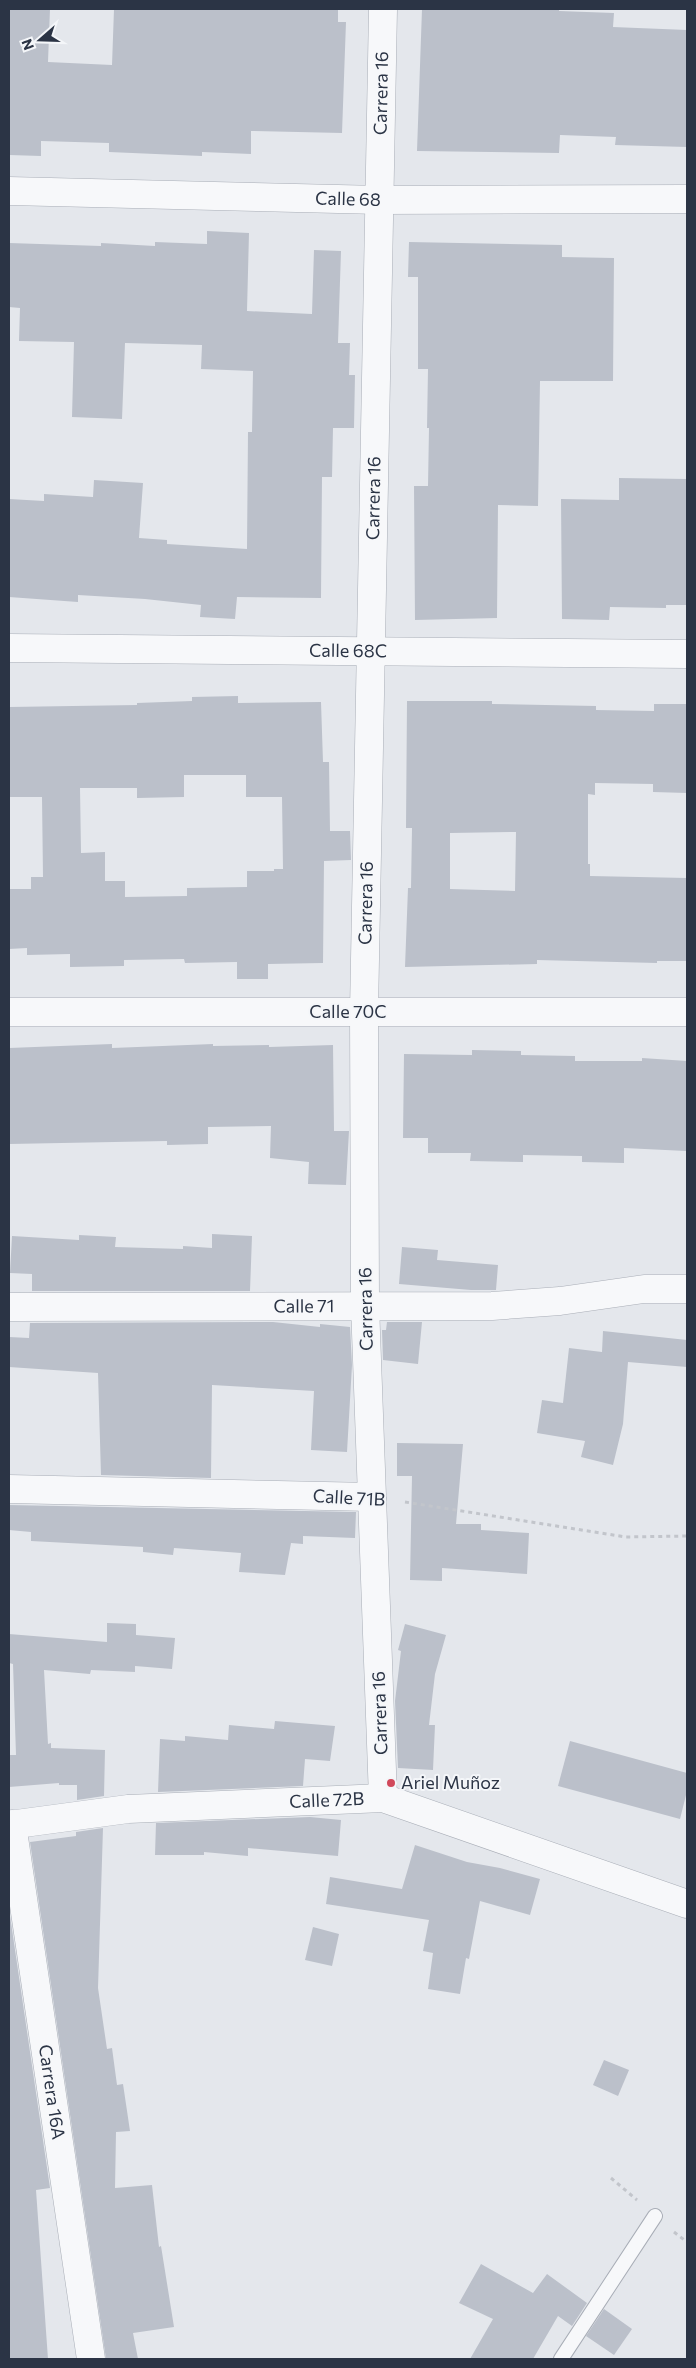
<svg xmlns="http://www.w3.org/2000/svg" width="696" height="2368" font-family="Commissioner,sans-serif">
	<style>
		.building { fill: #bbc0ca; fill-rule: evenodd }
		.lines { fill: none; stroke-linecap: round; stroke-linejoin: round }
		.service-casing { stroke: #a9aeb7; stroke-width: 16 }
		.minor-casing { stroke: #a9aeb7; stroke-width: 29 }
		.tertiary-casing { stroke: #a9aeb7; stroke-width: 29 }
		.path { stroke: #c2c5cb; stroke-width: 3; stroke-dasharray: 4 4; stroke-linecap: butt }
		.service { stroke: #f7f8fa; stroke-width: 14 }
		.minor { stroke: #f7f8fa; stroke-width: 28 }
		.tertiary { stroke: #f7f8fa; stroke-width: 28 }
		.poi-dot { fill: #d1495b; stroke: #f4f6f9; stroke-width: 2 }
		.labels { text-anchor: middle; stroke-width: 4; stroke-linejoin: round; paint-order: stroke }
		.street-label { font-size: 18px; fill: #2b3445; stroke: #f4f6f9 }
		.poi-label { font-size: 18px; fill: #2b3445; stroke: #f4f6f9; text-anchor: start }
	</style>
	<rect width="100%" height="100%" fill="#e4e7ec"/>
	<!-- building -->
	<g class="building">
		<path d="M 9,9 L 50,9 L 48,62 L 112,65 L 114,9 L 338,9 L 338,22 L 346,22 L 342,133 L 251,131 L 251,154 L 202,152 L 202,156 L 109,152 L 109,143 L 41,141 L 41,156 L 9,155 Z"/>
		<path d="M 422,9 L 559,9 L 559,11 L 614,13 L 613,27 L 687,30 L 687,147 L 615,145 L 616,137 L 560,135 L 559,153 L 417,151 Z"/>
		<path d="M 207,231 L 249,233 L 247,311 L 312,314 L 314,250 L 341,251 L 338,343 L 350,343 L 349,375 L 355,375 L 354,428 L 333,428 L 332,477 L 322,477 L 321,598 L 237,597 L 235,619 L 200,617 L 201,605 L 145,599 L 78,595 L 78,602 L 9,597 L 9,499 L 44,501 L 44,494 L 93,497 L 94,480 L 143,483 L 139,538 L 167,540 L 167,544 L 247,549 L 248,432 L 252,432 L 253,371 L 201,369 L 202,345 L 125,343 L 122,419 L 72,417 L 74,342 L 19,341 L 20,308 L 9,307 L 9,243 L 101,246 L 101,243 L 155,246 L 155,242 L 207,244 Z"/>
		<path d="M 409,242 L 562,245 L 562,257 L 614,258 L 613,381 L 540,381 L 538,506 L 498,505 L 497,618 L 415,620 L 414,486 L 428,486 L 429,428 L 427,428 L 428,369 L 418,369 L 418,277 L 408,277 Z"/>
		<path d="M 619,478 L 687,479 L 687,605 L 666,605 L 666,608 L 610,607 L 609,620 L 562,619 L 561,499 L 619,500 Z"/>
		<path d="M 238,696 L 238,703 L 321,702 L 323,762 L 329,762 L 330,831 L 350,831 L 351,860 L 324,861 L 323,963 L 268,964 L 268,979 L 237,979 L 237,962 L 185,963 L 184,959 L 124,960 L 124,966 L 70,967 L 70,954 L 27,955 L 27,948 L 9,949 L 9,889 L 31,889 L 31,877 L 43,877 L 42,797 L 9,797 L 9,707 L 137,705 L 137,703 L 192,701 L 192,697 ZM 184,775 L 246,775 L 246,797 L 282,797 L 283,869 L 274,869 L 274,871 L 247,871 L 247,887 L 187,888 L 187,896 L 125,897 L 125,881 L 105,881 L 105,852 L 81,853 L 80,788 L 137,788 L 137,798 L 184,797 Z"/>
		<path d="M 407,701 L 492,701 L 492,704 L 596,706 L 596,710 L 654,711 L 654,704 L 687,704 L 687,793 L 653,792 L 653,784 L 595,783 L 595,795 L 588,794 L 588,864 L 590,864 L 590,876 L 687,878 L 687,961 L 657,961 L 657,963 L 537,960 L 537,964 L 405,967 L 408,888 L 411,888 L 412,828 L 406,828 ZM 516,832 L 515,891 L 450,889 L 450,833 Z"/>
		<path d="M 112,1044 L 112,1048 L 213,1044 L 213,1046 L 269,1045 L 269,1047 L 333,1045 L 334,1131 L 349,1131 L 346,1185 L 308,1184 L 309,1162 L 270,1158 L 271,1126 L 208,1127 L 208,1144 L 167,1145 L 167,1141 L 9,1144 L 9,1048 Z"/>
		<path d="M 472,1050 L 521,1051 L 521,1055 L 575,1056 L 575,1061 L 642,1061 L 642,1058 L 687,1061 L 686,1151 L 624,1148 L 624,1163 L 582,1162 L 582,1156 L 523,1155 L 523,1162 L 470,1161 L 471,1153 L 428,1153 L 428,1138 L 403,1138 L 404,1054 L 472,1055 Z"/>
		<path d="M 212,1234 L 252,1236 L 250,1291 L 32,1291 L 32,1274 L 10,1273 L 12,1236 L 79,1240 L 79,1235 L 116,1237 L 115,1247 L 183,1249 L 183,1246 L 212,1248 Z"/>
		<path d="M 402,1247 L 438,1250 L 437,1260 L 498,1265 L 496,1290 L 471,1290 L 399,1284 Z"/>
		<path d="M 273,1322 L 320,1327 L 320,1324 L 350,1327 L 352,1365 L 347,1452 L 311,1450 L 314,1391 L 212,1385 L 211,1478 L 101,1475 L 98,1373 L 9,1367 L 9,1337 L 29,1338 L 30,1323 Z"/>
		<path d="M 387,1322 L 422,1322 L 418,1364 L 383,1360 L 382,1330 L 386,1330 Z"/>
		<path d="M 603,1331 L 687,1340 L 687,1367 L 628,1362 L 623,1424 L 613,1465 L 581,1457 L 585,1441 L 537,1433 L 542,1400 L 563,1403 L 569,1348 L 602,1352 Z"/>
		<path d="M 397,1443 L 463,1444 L 456,1524 L 481,1524 L 481,1530 L 529,1533 L 527,1574 L 442,1568 L 442,1581 L 410,1580 L 412,1476 L 397,1476 Z"/>
		<path d="M 9,1505 L 356,1512 L 355,1538 L 303,1536 L 303,1544 L 291,1543 L 285,1575 L 239,1572 L 241,1553 L 174,1548 L 173,1555 L 143,1552 L 143,1547 L 31,1541 L 31,1532 L 9,1530 Z"/>
		<path d="M 107,1623 L 136,1624 L 136,1635 L 175,1638 L 172,1669 L 135,1666 L 135,1672 L 91,1670 L 90,1674 L 44,1670 L 48,1744 L 51,1743 L 51,1748 L 105,1750 L 104,1796 L 77,1800 L 77,1785 L 59,1785 L 59,1783 L 9,1787 L 9,1755 L 16,1755 L 13,1664 L 9,1663 L 9,1634 L 107,1642 Z"/>
		<path d="M 405,1624 L 446,1635 L 435,1674 L 429,1725 L 435,1725 L 433,1770 L 398,1768 L 395,1701 L 401,1651 L 398,1650 Z"/>
		<path d="M 275,1721 L 335,1726 L 330,1761 L 305,1759 L 303,1786 L 158,1792 L 160,1739 L 185,1741 L 185,1736 L 228,1740 L 229,1725 L 274,1729 Z"/>
		<path d="M 570,1741 L 687,1773 L 687,1791 L 680,1819 L 558,1786 Z"/>
		<path d="M 310,1817 L 341,1820 L 338,1856 L 248,1848 L 248,1856 L 204,1852 L 204,1855 L 155,1855 L 156,1823 Z"/>
		<path d="M 103,1828 L 98,1988 L 107,2049 L 112,2048 L 117,2085 L 123,2084 L 130,2131 L 116,2132 L 115,2188 L 152,2185 L 159,2247 L 161,2246 L 174,2327 L 133,2333 L 138,2359 L 106,2359 L 30,1842 L 76,1836 L 76,1832 Z"/>
		<path d="M 415,1845 L 467,1862 L 500,1868 L 540,1879 L 530,1915 L 480,1901 L 469,1959 L 466,1958 L 460,1994 L 428,1989 L 433,1953 L 423,1951 L 429,1920 L 326,1904 L 330,1877 L 402,1889 Z"/>
		<path d="M 9,1909 L 50,2188 L 36,2190 L 48,2359 L 9,2359 Z"/>
		<path d="M 313,1927 L 339,1934 L 332,1966 L 305,1960 Z"/>
		<path d="M 604,2060 L 629,2070 L 618,2096 L 593,2085 Z"/>
		<path d="M 481,2264 L 533,2293 L 547,2274 L 587,2303 L 572,2326 L 558,2316 L 533,2359 L 470,2359 L 493,2319 L 459,2303 Z"/>
		<path d="M 604,2309 L 632,2329 L 614,2355 L 586,2336 Z"/>
	</g>
	<g class="lines">
		<defs>
			<path id="service" d="M 561,2359 L 655,2216"/>
			<g id="minor">
				<path d="M 380,200 L 687,199"/>
				<path id="s1" d="M 9,648 L 687,654"/>
				<path id="s2" d="M 9,1307 L 492,1306 L 560,1301 L 644,1289 L 687,1289"/>
				<path d="M 9,1489 L 372,1497"/>
				<path d="M 383,1798 L 365,1305 L 364,1012 L 687,1012"/>
				<path id="s3" d="M 12,1824 L 91,2359"/>
				<path id="s4" d="M 9,1825 L 128,1809 L 383,1798 L 687,1904"/>
			</g>
			<g id="tertiary">
				<path id="s5" d="M 9,191 L 380,200"/>
				<path id="s6" d="M 9,1012 L 364,1012 L 383,9"/>
			</g>
		</defs>
		<!-- service casing -->
		<use href="#service" class="service-casing"/>
		<!-- minor casing -->
		<use href="#minor" class="minor-casing"/>
		<!-- tertiary casing -->
		<use href="#tertiary" class="tertiary-casing"/>
		<!-- path -->
		<g class="path">
			<path d="M 405,1502 L 626,1537 L 687,1536"/>
			<path d="M 611,2178 L 637,2200"/>
			<path d="M 674,2232 L 687,2242"/>
		</g>
		<!-- service -->
		<use href="#service" class="service"/>
		<!-- minor -->
		<use href="#minor" class="minor"/>
		<!-- tertiary -->
		<use href="#tertiary" class="tertiary"/>
	</g>
	<!-- markers -->
	<circle class="poi-dot" cx="391" cy="1783" r="5"/>
	<g class="labels">
		<!-- street labels -->
		<g class="street-label">
			<text dy="6" stroke="none"><textPath href="#s6" startOffset="1274">Carrera 16</textPath></text>
			<text dy="6" stroke="none"><textPath href="#s5" startOffset="339">Calle 68</textPath></text>
			<text dy="6" stroke="none"><textPath href="#s6" startOffset="869">Carrera 16</textPath></text>
			<text dy="6" stroke="none"><textPath href="#s1" startOffset="339">Calle 68C</textPath></text>
			<text dy="6" stroke="none"><textPath href="#s6" startOffset="464">Carrera 16</textPath></text>
			<text x="348" y="1018">Calle 70C</text>
			<text dy="6" stroke="none"><textPath href="#s2" startOffset="295">Calle 71</textPath></text>
			<text transform="translate(366 1309) rotate(-91)" y="6">Carrera 16</text>
			<text transform="translate(349 1498) rotate(3)" y="6">Calle 71B</text>
			<text transform="translate(380 1713) rotate(-92)" y="6">Carrera 16</text>
			<text dy="6" stroke="none"><textPath href="#s4" startOffset="319">Calle 72B</textPath></text>
			<text dy="6" stroke="none"><textPath href="#s3" startOffset="271">Carrera 16A</textPath></text>
		</g>
		<!-- poi labels -->
		<g class="poi-label">
			<text x="401" y="1789">Ariel Muñoz</text>
		</g>
	</g>
	<!-- border -->
	<rect width="696" height="2368" fill="none" stroke="#2b3445" stroke-width="20"/>
	<!-- north arrow -->
	<g transform="translate(40 40) rotate(250)" stroke="#f4f6f9" stroke-width="4" paint-order="stroke">
	<path d="M0-4L9 19L0 12L-9 19Z" fill="#2b3445"/>
	<text y="-8" font-size="14" font-weight="bold" text-anchor="middle" fill="#2b3445">N</text>
	</g>
</svg>
